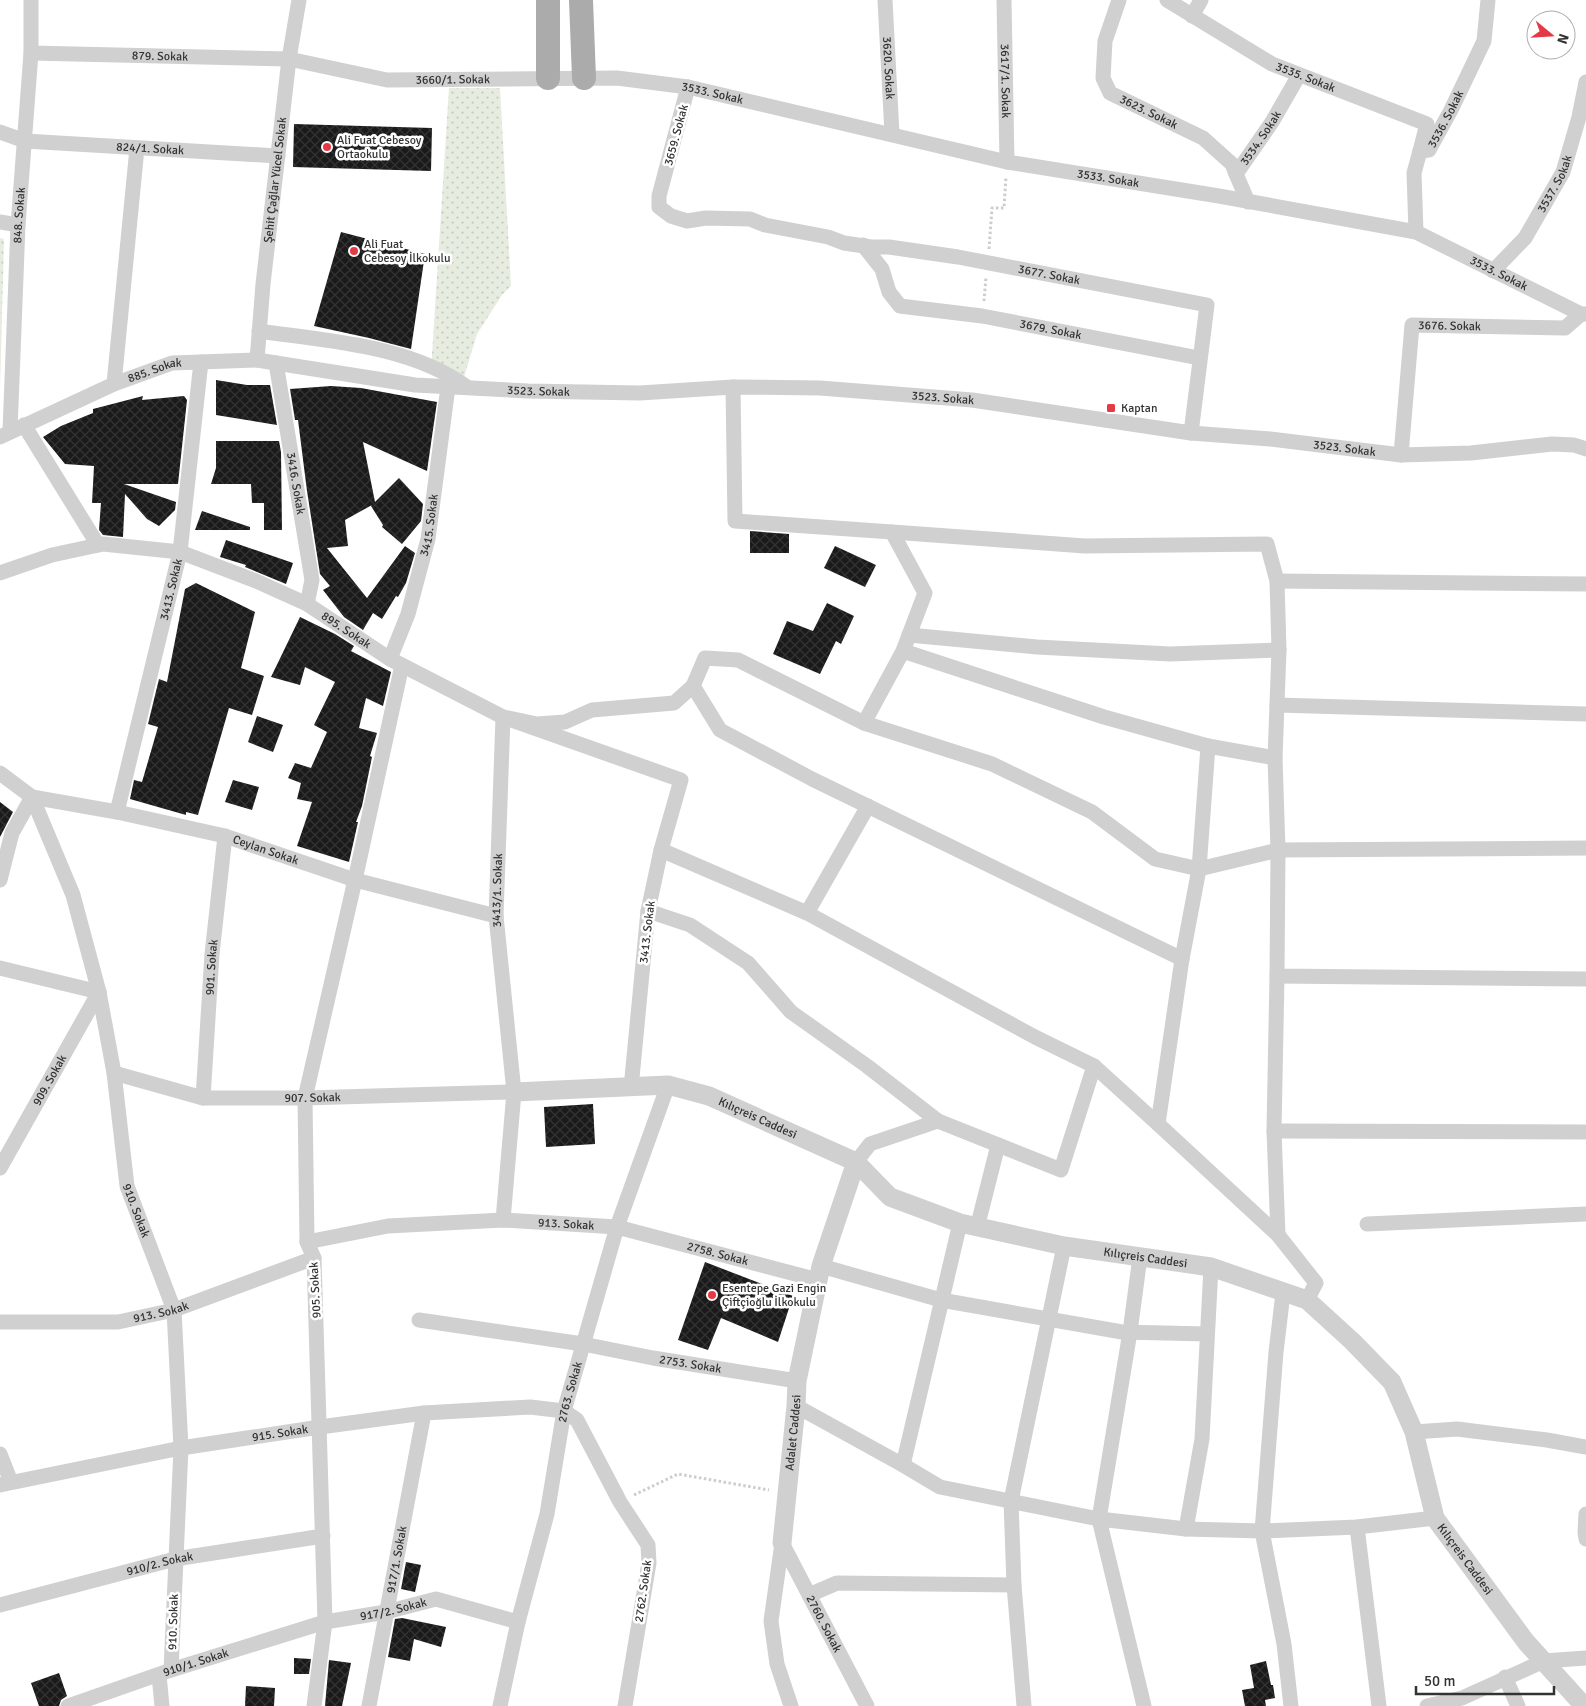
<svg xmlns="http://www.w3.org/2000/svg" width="1586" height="1706" font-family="Signika,sans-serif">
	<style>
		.park { fill: url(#park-dots) }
		.building { fill: url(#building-cross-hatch) }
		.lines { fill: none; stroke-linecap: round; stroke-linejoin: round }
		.path { stroke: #cdcdcd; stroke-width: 3; stroke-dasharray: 2.5 2.5; stroke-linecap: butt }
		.minor { stroke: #d0d0d0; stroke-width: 15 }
		.tertiary { stroke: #d0d0d0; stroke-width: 19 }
		.primary { stroke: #ababab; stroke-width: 24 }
		.poi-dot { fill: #e63946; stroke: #fff; stroke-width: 2 }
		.labels { text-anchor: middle; stroke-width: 5; stroke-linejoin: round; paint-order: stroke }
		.street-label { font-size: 12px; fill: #333; stroke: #fff }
		.poi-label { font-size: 12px; fill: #333; stroke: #fff; text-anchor: start }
	</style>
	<defs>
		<pattern id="park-dots" width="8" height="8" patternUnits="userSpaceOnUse" patternTransform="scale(1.25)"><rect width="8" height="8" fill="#e6ecdf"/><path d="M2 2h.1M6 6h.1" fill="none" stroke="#c6cbc0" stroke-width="1.8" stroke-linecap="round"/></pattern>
		<pattern id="building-cross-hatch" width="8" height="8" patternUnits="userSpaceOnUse" patternTransform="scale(1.25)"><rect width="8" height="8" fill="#1a1a1a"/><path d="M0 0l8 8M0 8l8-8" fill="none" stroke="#333"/></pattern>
	</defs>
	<rect width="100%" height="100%" fill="#fff"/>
	<!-- park -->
	<g class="park">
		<path d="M 449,88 L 500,88 L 511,286 L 502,295 L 477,334 L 464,377 L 431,371 Z"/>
		<path d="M 0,238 L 4,239 L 0,390 Z"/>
	</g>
	<!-- building -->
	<g class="building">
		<path d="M 294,124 L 432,128 L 431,171 L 293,167 Z"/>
		<path d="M 341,232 L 425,254 L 411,349 L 369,338 L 314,326 Z"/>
		<path d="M 216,380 L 247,385 L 270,385 L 277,425 L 216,415 Z"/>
		<path d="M 331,386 L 361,388 L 437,402 L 427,471 L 363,442 L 375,502 L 399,478 L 423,504 L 421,521 L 402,544 L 382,527 L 383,525 L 371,506 L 372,505 L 345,520 L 348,546 L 327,548 L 367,598 L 405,546 L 415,553 L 406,583 L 398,597 L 396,596 L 382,619 L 373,613 L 363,630 L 344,617 L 323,590 L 330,586 L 320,574 L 307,491 L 298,420 L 295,420 L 290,389 Z"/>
		<path d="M 143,396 L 142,400 L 184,396 L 187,400 L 178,484 L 124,484 L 176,502 L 175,510 L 159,526 L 147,519 L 125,494 L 123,537 L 103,535 L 99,530 L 101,503 L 92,503 L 94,466 L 65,464 L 43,437 L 61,426 L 93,413 L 93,409 Z"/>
		<path d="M 216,441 L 279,441 L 281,452 L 282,530 L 264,530 L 264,503 L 252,503 L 251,484 L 211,484 L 216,468 Z"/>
		<path d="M 202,511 L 250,527 L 250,530 L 195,530 Z"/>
		<path d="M 750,531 L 789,534 L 789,553 L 750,553 Z"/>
		<path d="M 226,540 L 293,563 L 286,584 L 245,567 L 246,565 L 220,557 Z"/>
		<path d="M 835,546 L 876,565 L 865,587 L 824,568 Z"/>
		<path d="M 196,583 L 255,612 L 241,668 L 264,676 L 252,715 L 229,708 L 198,815 L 186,812 L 186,815 L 130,799 L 134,780 L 142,782 L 158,727 L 148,724 L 159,679 L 167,682 L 185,589 Z"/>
		<path d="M 827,603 L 854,616 L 841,644 L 836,641 L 820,674 L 773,654 L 787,621 L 813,631 Z"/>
		<path d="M 300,617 L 335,634 L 354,646 L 351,651 L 391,672 L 383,706 L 366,698 L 359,728 L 377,733 L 370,756 L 372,757 L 362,806 L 356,822 L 358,822 L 349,862 L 297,846 L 312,802 L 297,799 L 301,783 L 288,778 L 295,763 L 311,768 L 327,732 L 314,725 L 335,682 L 305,667 L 300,685 L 271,677 Z"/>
		<path d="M 257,716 L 283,725 L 273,752 L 248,742 Z"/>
		<path d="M 233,780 L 259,787 L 252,810 L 225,802 Z"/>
		<path d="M 0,802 L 13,812 L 0,837 Z"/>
		<path d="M 593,1104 L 595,1144 L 546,1147 L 544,1107 Z"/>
		<path d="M 705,1262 L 793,1296 L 778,1342 L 721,1318 L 708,1350 L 678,1340 Z"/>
		<path d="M 406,1562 L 421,1565 L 415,1592 L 401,1589 Z"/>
		<path d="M 402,1618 L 446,1627 L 441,1647 L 414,1639 L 410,1661 L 388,1657 L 395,1619 Z"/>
		<path d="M 294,1658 L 311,1659 L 309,1674 L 294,1674 Z"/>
		<path d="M 329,1660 L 351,1663 L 342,1706 L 325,1706 Z"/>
		<path d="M 1266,1661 L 1271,1685 L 1273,1685 L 1275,1698 L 1265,1700 L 1266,1706 L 1245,1706 L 1242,1690 L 1254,1688 L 1250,1665 Z"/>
		<path d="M 59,1673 L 67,1696 L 61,1700 L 59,1706 L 39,1706 L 31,1683 Z"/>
		<path d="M 246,1686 L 275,1688 L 274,1706 L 245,1706 Z"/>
	</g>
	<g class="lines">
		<!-- path -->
		<g class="path">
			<path d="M 989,249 L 992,208 L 1004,208 L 1006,177"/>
			<path d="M 984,301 L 986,277"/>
			<path d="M 634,1495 L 678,1474 L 769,1490"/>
		</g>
		<!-- minor -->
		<g class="minor">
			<path id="s1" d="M 885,0 L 892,134"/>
			<path id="s2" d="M 1004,0 L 1007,162"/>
			<path id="s3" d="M 1119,0 L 1105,41 L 1103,78 L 1110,93 L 1203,138 L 1232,164 L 1236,174"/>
			<path id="s4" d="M 1167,0 L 1272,64 L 1427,124 L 1420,151"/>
			<path d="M 1192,16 L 1201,0"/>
			<path id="s5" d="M 31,53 L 289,59 L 387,80 L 617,78 L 688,87 L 1007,162 L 1219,196 L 1416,232 L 1581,314 L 1586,314"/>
			<path id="s6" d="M 688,87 L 659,196 L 659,207 L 671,216 L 687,221 L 706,218 L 750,219 L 765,225 L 828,237 L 844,243 L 871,247 L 889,247 L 958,257 L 1207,305 L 1191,433"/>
			<path id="s7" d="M 0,132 L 25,141 L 278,156"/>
			<path id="s8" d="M 1248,202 L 1236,174 L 1272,122 L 1299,75"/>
			<path d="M 0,222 L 18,225"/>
			<path id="s9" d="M 1416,232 L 1414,173 L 1420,151 L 1429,150 L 1451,110 L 1484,41 L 1488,0"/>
			<path id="s10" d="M 863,245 L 882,269 L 889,292 L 900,306 L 982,316 L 1199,358"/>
			<path id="s11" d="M 1493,271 L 1525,238 L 1563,172 L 1579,117 L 1586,82"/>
			<path d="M 259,331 C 327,341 410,345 467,387"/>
			<path id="s12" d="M 257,360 L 263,284 L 289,59 L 299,0"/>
			<path id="s13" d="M 276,363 L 312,580 L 307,604"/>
			<path d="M 114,384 L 137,148"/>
			<path d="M 733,387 L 735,521 L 892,532"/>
			<path d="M 24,425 L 98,545"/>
			<path id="s14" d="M 10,431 L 18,225 L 31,53 L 31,0"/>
			<path id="s15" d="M 0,437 L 114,384 L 172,363 L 257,360 L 415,385 L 528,391 L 640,393 L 733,387 L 820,388 L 972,400 L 1191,433 L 1270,439 L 1401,455 L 1471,453 L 1552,444 L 1574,445 L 1586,449"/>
			<path id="s16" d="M 1401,455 L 1412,325 L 1565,328 L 1581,314"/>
			<path id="s17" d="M 0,573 L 52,555 L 103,544 L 180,552 L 256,581 L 307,604 L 390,659 L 503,717 L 681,780 L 661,850 L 648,911 L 631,1088"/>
			<path d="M 1277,581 L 1586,584"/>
			<path d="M 909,635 L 1037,647 L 1170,654 L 1279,650"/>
			<path d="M 903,651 L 1104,717 L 1208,746 L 1199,869 L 1182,959 L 1158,1124 L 1278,1235 L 1316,1283 L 1307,1300"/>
			<path id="s18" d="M 390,659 L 408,614 L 428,539 L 448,387"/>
			<path d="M 693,686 L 720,730 L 812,779 L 1182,959"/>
			<path d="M 1277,705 L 1586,714"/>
			<path d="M 864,723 L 903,651 L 925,593 L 892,532 L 1085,546 L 1267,544 L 1277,581 L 1279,650 L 1275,758 L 1278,850 L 1277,976 L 1586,979"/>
			<path d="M 1208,746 L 1275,758"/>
			<path id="s19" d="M 0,773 L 32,797 L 73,895 L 99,992 L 114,1073 L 127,1186 L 174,1310 L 181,1448 L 171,1670"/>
			<path id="s20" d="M 32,797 L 117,812 L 225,836 L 355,880 L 496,916"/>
			<path id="s21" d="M 117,812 L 180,552 L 201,362"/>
			<path d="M 661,850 L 807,913 L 1035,1037 L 1094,1066 L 1158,1124"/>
			<path d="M 0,880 L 12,833 L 32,797"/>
			<path d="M 648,911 L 690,925 L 748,963 L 791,1012 L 867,1066 L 938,1121"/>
			<path d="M 807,913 L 868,806"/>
			<path d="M 0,968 L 99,992"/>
			<path d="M 1277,976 L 1274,1131 L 1278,1235"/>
			<path id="s22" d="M 114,1073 L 203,1098 L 305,1098 L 514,1092"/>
			<path id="s23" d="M 203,1098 L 212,954 L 225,836"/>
			<path d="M 1274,1131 L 1586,1132"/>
			<path d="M 856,1162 L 870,1144 L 938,1121 L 1061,1170 L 1094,1066"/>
			<path id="s24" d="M 0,1168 L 99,992"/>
			<path id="s25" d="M 503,1220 L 514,1092 L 496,916 L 503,717 L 537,724 L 565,722 L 592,710 L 674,703 L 693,686 L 705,658 L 738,660 L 864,723 L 992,764 L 1092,812 L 1155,859 L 1199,869 L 1278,850 L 1586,848"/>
			<path d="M 1367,1224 L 1586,1214"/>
			<path d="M 977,1228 L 998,1145"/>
			<path id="s26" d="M 307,1242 L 388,1226 L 503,1220 L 617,1227 L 818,1280"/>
			<path d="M 1140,1257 L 1130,1332 L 1099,1519 L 1144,1706"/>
			<path d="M 821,1266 L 941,1300 L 1122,1332 L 1207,1334"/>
			<path d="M 1283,1293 L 1276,1352 L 1262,1531 L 1284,1644 L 1291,1706"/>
			<path id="s27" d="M 419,1320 L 583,1344 L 653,1358 L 797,1381"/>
			<path id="s28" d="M 0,1322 L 118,1322 L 174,1310 L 314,1258"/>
			<path d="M 796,1406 L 903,1465 L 940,1487 L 1099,1519 L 1186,1529 L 1262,1531 L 1357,1527 L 1435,1518"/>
			<path d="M 1414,1432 L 1457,1429 L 1547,1440 L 1586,1447"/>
			<path d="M 0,1454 L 11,1482"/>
			<path d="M 903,1465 L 960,1223"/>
			<path id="s29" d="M 0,1485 L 181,1448 L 320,1427 L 424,1413 L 530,1407 L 564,1411 L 577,1420 L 620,1502 L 648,1545 L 649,1563 L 625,1706"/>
			<path d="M 1586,1514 L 1585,1532 L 1586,1539"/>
			<path d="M 1357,1527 L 1379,1706"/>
			<path d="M 1186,1529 L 1202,1439 L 1211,1267"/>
			<path id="s30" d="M 782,1543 L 867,1706"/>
			<path d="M 782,1543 L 771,1621 L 777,1664 L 791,1706"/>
			<path d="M 809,1595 L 837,1583 L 1014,1585"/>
			<path id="s31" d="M 0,1605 L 175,1559 L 323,1536"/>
			<path d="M 159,1675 L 162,1706"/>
			<path d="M 1505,1677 L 1518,1706"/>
			<path id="s32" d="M 68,1706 L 171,1670 L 325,1622 L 386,1612 L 436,1599 L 518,1622"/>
			<path d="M 314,1706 L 325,1622 L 314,1258 L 307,1242 L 305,1098 L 355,880 L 402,665"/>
			<path id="s33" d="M 369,1706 L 424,1413"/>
			<path id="s34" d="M 500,1706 L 518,1622 L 547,1514 L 564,1411 L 617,1227 L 668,1085"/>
			<path d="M 1024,1706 L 1014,1585 L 1011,1501 L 1064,1246"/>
			<path d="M 1427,1706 L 1462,1698 L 1544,1661 L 1586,1658"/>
		</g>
		<!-- tertiary -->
		<g class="tertiary">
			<path id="s35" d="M 514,1092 L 668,1085 L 709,1096 L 856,1162 L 890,1197 L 960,1223 L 1064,1246 L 1211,1267 L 1307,1300 L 1352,1341 L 1392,1382 L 1414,1432 L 1435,1518 L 1526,1642 L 1584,1706"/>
			<path id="s36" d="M 782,1543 L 796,1406 L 797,1381 L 821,1266 L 856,1162"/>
		</g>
		<!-- primary -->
		<g class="primary">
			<path d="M 548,0 L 548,78"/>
			<path d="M 581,0 L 584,78"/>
		</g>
	</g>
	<!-- markers -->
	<g class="poi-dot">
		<circle cx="327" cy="147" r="5"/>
		<circle cx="354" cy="251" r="5"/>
		<rect x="1106" y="403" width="10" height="10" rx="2.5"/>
		<circle cx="712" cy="1295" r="5"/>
	</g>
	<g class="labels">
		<!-- street labels -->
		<g class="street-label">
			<text dy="4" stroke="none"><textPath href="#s5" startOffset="129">879. Sokak</textPath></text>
			<text dy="4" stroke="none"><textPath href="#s1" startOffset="68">3620. Sokak</textPath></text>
			<text dy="4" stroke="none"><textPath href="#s4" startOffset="159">3535. Sokak</textPath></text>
			<text dy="4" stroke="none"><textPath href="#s5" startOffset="424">3660/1. Sokak</textPath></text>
			<text dy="4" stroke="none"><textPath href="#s2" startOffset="81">3617/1. Sokak</textPath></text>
			<text dy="4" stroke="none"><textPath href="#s5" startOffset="685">3533. Sokak</textPath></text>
			<text dy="4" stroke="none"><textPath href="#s3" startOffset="140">3623. Sokak</textPath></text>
			<text dy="4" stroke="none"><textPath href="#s9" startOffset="126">3536. Sokak</textPath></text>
			<text transform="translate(676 135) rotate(-75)" y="4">3659. Sokak</text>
			<text dy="4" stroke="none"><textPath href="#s8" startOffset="74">3534. Sokak</textPath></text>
			<text dy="4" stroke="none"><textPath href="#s7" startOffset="152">824/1. Sokak</textPath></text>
			<text dy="4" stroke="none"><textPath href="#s5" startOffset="1090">3533. Sokak</textPath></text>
			<text dy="4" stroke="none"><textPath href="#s12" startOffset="181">Şehit Çağlar Yücel Sokak</textPath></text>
			<text dy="4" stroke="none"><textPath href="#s11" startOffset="108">3537. Sokak</textPath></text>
			<text dy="4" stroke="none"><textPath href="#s14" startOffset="216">848. Sokak</textPath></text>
			<text dy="4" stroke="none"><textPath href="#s5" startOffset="1495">3533. Sokak</textPath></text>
			<text dy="4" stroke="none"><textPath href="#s6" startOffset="524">3677. Sokak</textPath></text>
			<text dy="4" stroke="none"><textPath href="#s16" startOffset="168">3676. Sokak</textPath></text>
			<text dy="4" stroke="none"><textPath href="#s10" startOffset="225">3679. Sokak</textPath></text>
			<text dy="4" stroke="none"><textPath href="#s15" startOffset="169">885. Sokak</textPath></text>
			<text dy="4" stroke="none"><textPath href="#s15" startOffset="556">3523. Sokak</textPath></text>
			<text dy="4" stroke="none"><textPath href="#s15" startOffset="961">3523. Sokak</textPath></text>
			<text dy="4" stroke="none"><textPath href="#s15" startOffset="1366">3523. Sokak</textPath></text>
			<text dy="4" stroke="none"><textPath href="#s13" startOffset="122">3416. Sokak</textPath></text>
			<text dy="4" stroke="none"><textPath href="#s18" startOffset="140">3415. Sokak</textPath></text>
			<text dy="4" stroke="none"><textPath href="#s21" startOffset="229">3413. Sokak</textPath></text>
			<text dy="4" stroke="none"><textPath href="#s17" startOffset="369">895. Sokak</textPath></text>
			<text dy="4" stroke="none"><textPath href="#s20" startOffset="240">Ceylan Sokak</textPath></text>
			<text dy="4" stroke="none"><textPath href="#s25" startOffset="331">3413/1. Sokak</textPath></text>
			<text transform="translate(647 932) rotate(-83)" y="4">3413. Sokak</text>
			<text dy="4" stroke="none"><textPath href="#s23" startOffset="131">901. Sokak</textPath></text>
			<text dy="4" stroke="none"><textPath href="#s24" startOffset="101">909. Sokak</textPath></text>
			<text dy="4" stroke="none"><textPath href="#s22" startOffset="202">907. Sokak</textPath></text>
			<text dy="4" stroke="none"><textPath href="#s35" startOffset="250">Kılıçreis Caddesi</textPath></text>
			<text dy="4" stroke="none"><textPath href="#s19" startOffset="469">910. Sokak</textPath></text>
			<text dy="4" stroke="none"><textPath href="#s26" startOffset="261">913. Sokak</textPath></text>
			<text dy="4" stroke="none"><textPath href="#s26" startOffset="416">2758. Sokak</textPath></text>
			<text dy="4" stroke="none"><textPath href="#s35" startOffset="670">Kılıçreis Caddesi</textPath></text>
			<text transform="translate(315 1290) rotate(-93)" y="4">905. Sokak</text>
			<text dy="4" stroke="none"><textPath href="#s28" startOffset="162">913. Sokak</textPath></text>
			<text dy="4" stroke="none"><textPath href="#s27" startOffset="275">2753. Sokak</textPath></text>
			<text dy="4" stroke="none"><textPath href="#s34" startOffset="322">2763. Sokak</textPath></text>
			<text dy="4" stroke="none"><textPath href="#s36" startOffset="111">Adalet Caddesi</textPath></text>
			<text dy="4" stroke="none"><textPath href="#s29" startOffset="285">915. Sokak</textPath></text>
			<text dy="4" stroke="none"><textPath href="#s33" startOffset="149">917/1. Sokak</textPath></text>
			<text dy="4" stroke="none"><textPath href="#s35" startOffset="1150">Kılıçreis Caddesi</textPath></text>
			<text dy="4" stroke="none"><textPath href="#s31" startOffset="165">910/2. Sokak</textPath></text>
			<text transform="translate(643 1591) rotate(-82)" y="4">2762. Sokak</text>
			<text dy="4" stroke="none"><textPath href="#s32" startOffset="340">917/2. Sokak</textPath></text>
			<text transform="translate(173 1622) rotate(-88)" y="4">910. Sokak</text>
			<text dy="4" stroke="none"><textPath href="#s30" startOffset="91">2760. Sokak</textPath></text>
			<text dy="4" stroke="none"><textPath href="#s32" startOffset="135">910/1. Sokak</textPath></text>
		</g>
		<!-- poi labels -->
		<g class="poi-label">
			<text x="337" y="144">Ali Fuat Cebesoy<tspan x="337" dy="14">Ortaokulu</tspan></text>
			<text x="364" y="248">Ali Fuat<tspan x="364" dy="14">Cebesoy İlkokulu</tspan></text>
			<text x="1121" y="412">Kaptan</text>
			<text x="722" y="1292">Esentepe Gazi Engin<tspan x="722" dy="14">Çiftçioğlu İlkokulu</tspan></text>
		</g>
	</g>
	<!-- north arrow -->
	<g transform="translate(1551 35) rotate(108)"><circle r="24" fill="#ffffff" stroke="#adadad"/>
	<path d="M0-4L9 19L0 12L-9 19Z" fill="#e63946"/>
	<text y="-8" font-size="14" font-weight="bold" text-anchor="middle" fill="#333333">N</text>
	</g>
	<!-- scale -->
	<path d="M1416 1686v8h138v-8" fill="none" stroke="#333333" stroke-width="2.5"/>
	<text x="1424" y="1686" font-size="15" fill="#333333" stroke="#ffffff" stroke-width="4" paint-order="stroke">50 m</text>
</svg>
